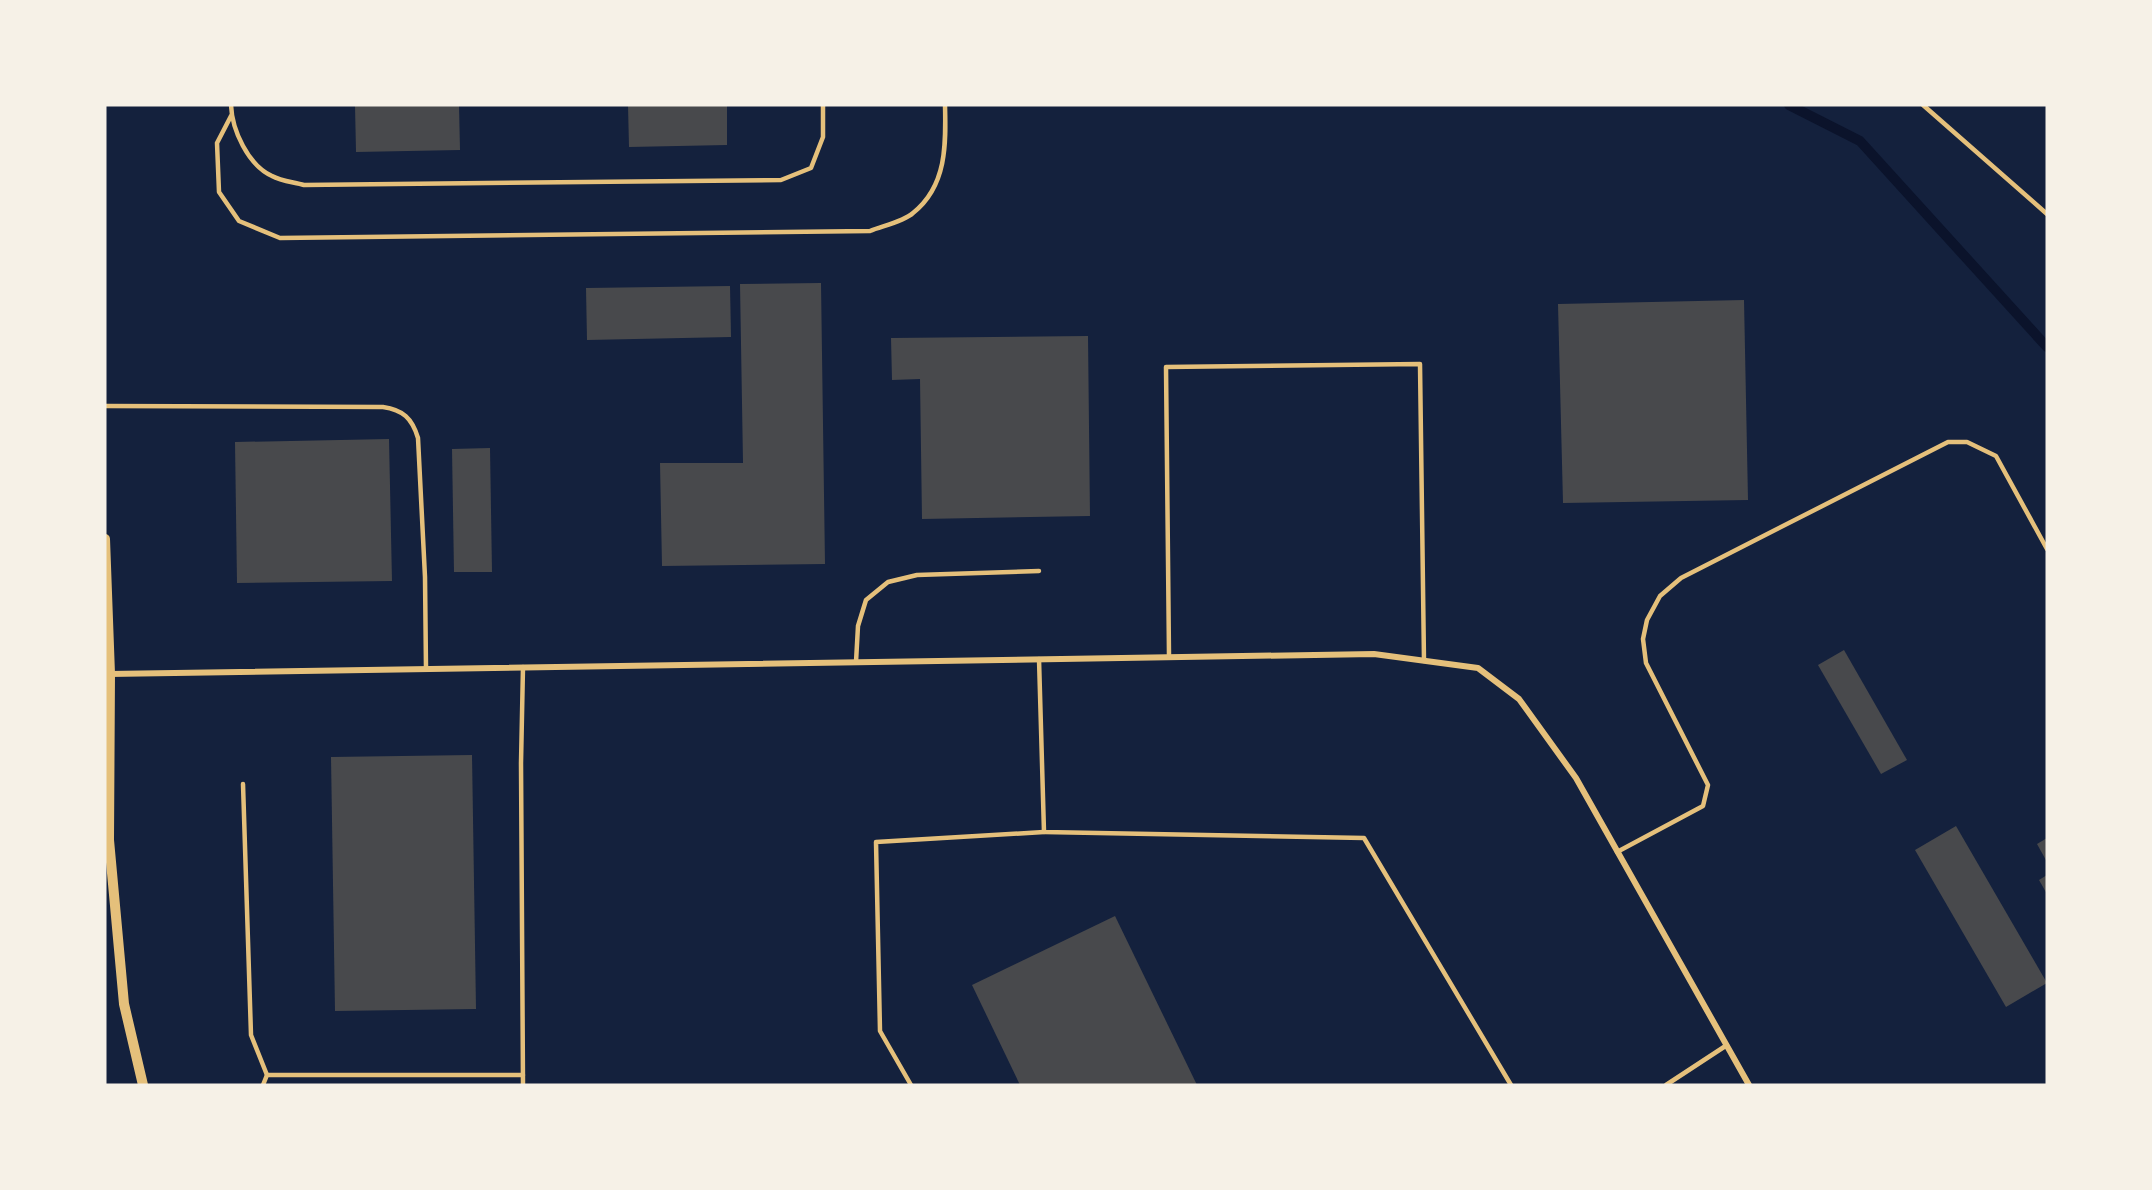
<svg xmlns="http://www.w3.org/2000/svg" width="2152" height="1190" font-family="'Public Sans',sans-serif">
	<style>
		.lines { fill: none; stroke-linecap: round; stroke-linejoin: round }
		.stream { stroke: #0b132b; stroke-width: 10 }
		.building { fill: #48494c }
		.service { stroke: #e5c07b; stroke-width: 4.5 }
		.minor { stroke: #e5c07b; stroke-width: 6 }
		.tertiary { stroke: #e5c07b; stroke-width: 10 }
	</style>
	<rect width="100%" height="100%" fill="#14213d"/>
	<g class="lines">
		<!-- stream -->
		<path class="stream" d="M 1789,105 L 1860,141 L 2047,347"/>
	</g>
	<!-- building -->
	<g class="building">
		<path d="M 355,105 L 459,105 L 460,150 L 356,152 Z"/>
		<path d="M 628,105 L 727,105 L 727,145 L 629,147 Z"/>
		<path d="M 821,283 L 825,564 L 662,566 L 660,463 L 743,463 L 740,284 Z"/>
		<path d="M 730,286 L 731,337 L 587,340 L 586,288 Z"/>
		<path d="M 1744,300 L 1748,500 L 1563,503 L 1558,304 Z"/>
		<path d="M 1088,336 L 1090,516 L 922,519 L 920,379 L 892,380 L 891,338 Z"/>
		<path d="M 389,439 L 392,581 L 237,583 L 235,442 Z"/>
		<path d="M 490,448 L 492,572 L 454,572 L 452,449 Z"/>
		<path d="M 1844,650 L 1907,760 L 1881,774 L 1818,665 Z"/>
		<path d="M 472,755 L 476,1009 L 335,1011 L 331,757 Z"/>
		<path d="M 1956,826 L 2047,983 L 2006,1007 L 1915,850 Z"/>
		<path d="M 2047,838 L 2047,862 L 2037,844 Z"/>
		<path d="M 2047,875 L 2047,894 L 2039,880 Z"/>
		<path d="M 1115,916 L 1197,1085 L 1020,1085 L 972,985 Z"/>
	</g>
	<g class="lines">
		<!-- service -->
		<g class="service">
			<path d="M 231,105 C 232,130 248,165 272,176 C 281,181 293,182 304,185 L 781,180 L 811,168 L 823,137 L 823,105"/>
			<path d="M 1923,105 L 2047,214"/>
			<path d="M 231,116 L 217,143 L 219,192 L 239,221 L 280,238 L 870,231 C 882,226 903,222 913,213 C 947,186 946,144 945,105"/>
			<path d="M 105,406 L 383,407 C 403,410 412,418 418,438 L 425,577 L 426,669"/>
			<path d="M 1169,655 L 1166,367 L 1420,364 L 1424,661"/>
			<path d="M 1039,659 L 1044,832 L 1364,838 L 1511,1085"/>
			<path d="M 856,662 L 858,626 L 866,600 L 888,582 L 917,575 L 1039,571"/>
			<path d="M 523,667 L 521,763 L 523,1085"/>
			<path d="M 243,784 L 251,1035 L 267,1075"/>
			<path d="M 1617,852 L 1703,806 L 1708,785 L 1646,663 L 1643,639 L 1647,620 L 1660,596 L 1681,578 L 1948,442 L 1967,442 L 1996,456 L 2047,549"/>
			<path d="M 263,1085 L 267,1075 L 523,1075"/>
			<path d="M 911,1085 L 880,1031 L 876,842 L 1044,832"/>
			<path d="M 1666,1085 L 1727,1045"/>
		</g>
		<!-- minor -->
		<path class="minor" d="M 109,674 L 1374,654 L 1478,668 L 1519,699 L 1576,778 L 1749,1085"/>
		<!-- tertiary -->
		<path class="tertiary" d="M 105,539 L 110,674 L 109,840 L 124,1004 L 143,1085"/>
	</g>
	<!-- border -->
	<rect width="2152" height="1190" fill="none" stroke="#f6f1e7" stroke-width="213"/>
</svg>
